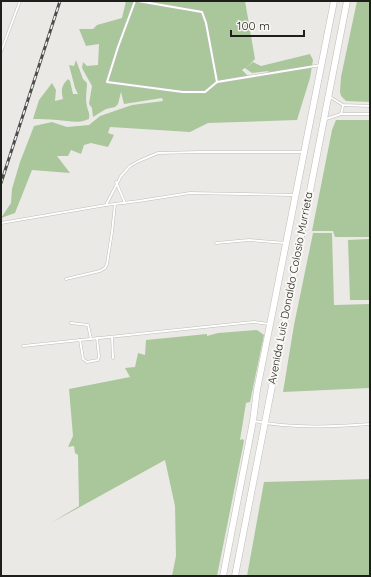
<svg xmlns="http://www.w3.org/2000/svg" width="371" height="577" font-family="Quicksand,sans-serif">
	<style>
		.grass { fill: #aac79c; fill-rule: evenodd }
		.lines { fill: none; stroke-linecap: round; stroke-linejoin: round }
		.service-casing { stroke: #bebdb9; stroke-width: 3 }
		.secondary-casing { stroke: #bebdb9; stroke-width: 7 }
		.service { stroke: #fff; stroke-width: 2 }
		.secondary { stroke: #fff; stroke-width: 6 }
		.rail-casing { stroke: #4e4d4b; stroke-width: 3 }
		.rail { stroke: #f8f7f3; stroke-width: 1.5; stroke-dasharray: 4.5; stroke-linecap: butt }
		.labels { text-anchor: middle; stroke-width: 4; stroke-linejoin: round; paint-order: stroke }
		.street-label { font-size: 11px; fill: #1e1e1c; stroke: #f8f7f3 }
	</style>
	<rect width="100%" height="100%" fill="#ebe9e6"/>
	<!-- grass -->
	<g class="grass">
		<path d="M 126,1 L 245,1 L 255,59 L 247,67 L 253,62 L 261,66 L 310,54 L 313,60 L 310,78 L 297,120 L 208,123 L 190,132 L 110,127 L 108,133 L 114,135 L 108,147 L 91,143 L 84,145 L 81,154 L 71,150 L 68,156 L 57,156 L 70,173 L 32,170 L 15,213 L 1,218 L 11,203 L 12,189 L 20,162 L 34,126 L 52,122 L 67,127 L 89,125 L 100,116 L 132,105 L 163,101 L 162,98 L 124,104 L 121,92 L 118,104 L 115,107 L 106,109 L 93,117 L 92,108 L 89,104 L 92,86 L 82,68 L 83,62 L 87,66 L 98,65 L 99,44 L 86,46 L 79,29 L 93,29 L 97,25 L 122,18 ZM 245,68 L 252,73 L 269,71 L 266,74 L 248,76 L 242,70 Z"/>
		<path d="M 357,1 L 370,1 L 370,102 L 346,101 L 341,96 L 340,92 L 341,77 Z"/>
		<path d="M 76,60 L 83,79 L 87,83 C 87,90 85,99 87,106 C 88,112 90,112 89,119 C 78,124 69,121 57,120 C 49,119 41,119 33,119 L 39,100 L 52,83 L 56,90 L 55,101 L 63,99 C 61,90 61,86 68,79 L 70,81 L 73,94 L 78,94 L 75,88 L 69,65 L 74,66 Z"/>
		<path d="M 336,120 L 370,120 L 370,237 L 335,237 L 333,231 L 312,231 L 332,130 Z"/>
		<path d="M 313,233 L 332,233 L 334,305 L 370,304 L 370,388 L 283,392 L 294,325 Z"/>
		<path d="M 370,239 L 370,300 L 350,300 L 348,240 Z"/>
		<path d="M 257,330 L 264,335 L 250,402 L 246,403 L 240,440 L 243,439 L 244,441 L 217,576 L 172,576 L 176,556 L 175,506 L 165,460 L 51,523 L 79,506 L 78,455 L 75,453 L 74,446 L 68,447 L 73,436 L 69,389 L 130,377 L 125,368 L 135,367 L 138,353 L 145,355 L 146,340 L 207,334 L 207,336 L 218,333 Z"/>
		<path d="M 370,479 L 370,576 L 247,576 L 264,482 Z"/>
	</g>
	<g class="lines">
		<defs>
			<g id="service">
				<path d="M 135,1 L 118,47 L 107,82 L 183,92 L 205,92 L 217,82 L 321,65"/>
				<path d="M 138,1 L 202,12 L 206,23 L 217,82"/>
				<path d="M 1,52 L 20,1"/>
				<path d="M 330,97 L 343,105 L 370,106"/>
				<path d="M 341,114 L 343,106"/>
				<path d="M 326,119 L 341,114 L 370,114"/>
				<path d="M 116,182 L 125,203"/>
				<path d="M 294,195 L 190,193 L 139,201 L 106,205 L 121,176 L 130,166 L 139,161 L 158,153 L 200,152 L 304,152"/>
				<path d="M 1,223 L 106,205"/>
				<path d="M 216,243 L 249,240 L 286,243"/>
				<path d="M 66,279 L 100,271 L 105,268 L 107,264 L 112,232 L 115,204"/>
				<path d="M 71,323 L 88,325 L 91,339"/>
				<path d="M 112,337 L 113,358"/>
				<path d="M 80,340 L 83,359 L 87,362 L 98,360 L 99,357 L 97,338"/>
				<path d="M 23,346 L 243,323 L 254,322 L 269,324"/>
				<path d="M 254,421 C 290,429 333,427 370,424"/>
			</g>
			<g id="secondary">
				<path d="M 223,576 L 253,421 L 257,390 L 334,1"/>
				<path d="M 235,576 L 347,1"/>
			</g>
		</defs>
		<!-- service casing -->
		<use href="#service" class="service-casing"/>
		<!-- secondary casing -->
		<use href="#secondary" class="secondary-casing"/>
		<!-- service -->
		<use href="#service" class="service"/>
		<!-- secondary -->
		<use href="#secondary" class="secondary"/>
		<defs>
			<path id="rail" d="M 1,183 L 60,1"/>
		</defs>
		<!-- rail casing -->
		<use href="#rail" class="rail-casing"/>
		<!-- rail -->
		<use href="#rail" class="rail"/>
	</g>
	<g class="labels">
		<!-- street labels -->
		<g class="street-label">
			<text transform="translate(290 288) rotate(-79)" y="4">Avenida Luis Donaldo Colosio Murrieta</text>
		</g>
	</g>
	<!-- border -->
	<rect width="371" height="577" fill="none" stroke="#1e1e1c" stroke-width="4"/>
	<!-- scale -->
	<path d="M231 30v6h73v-6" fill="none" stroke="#1e1e1c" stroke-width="2"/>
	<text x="237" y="30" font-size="12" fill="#1e1e1c" stroke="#f8f7f3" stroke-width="3" paint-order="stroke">100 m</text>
</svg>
